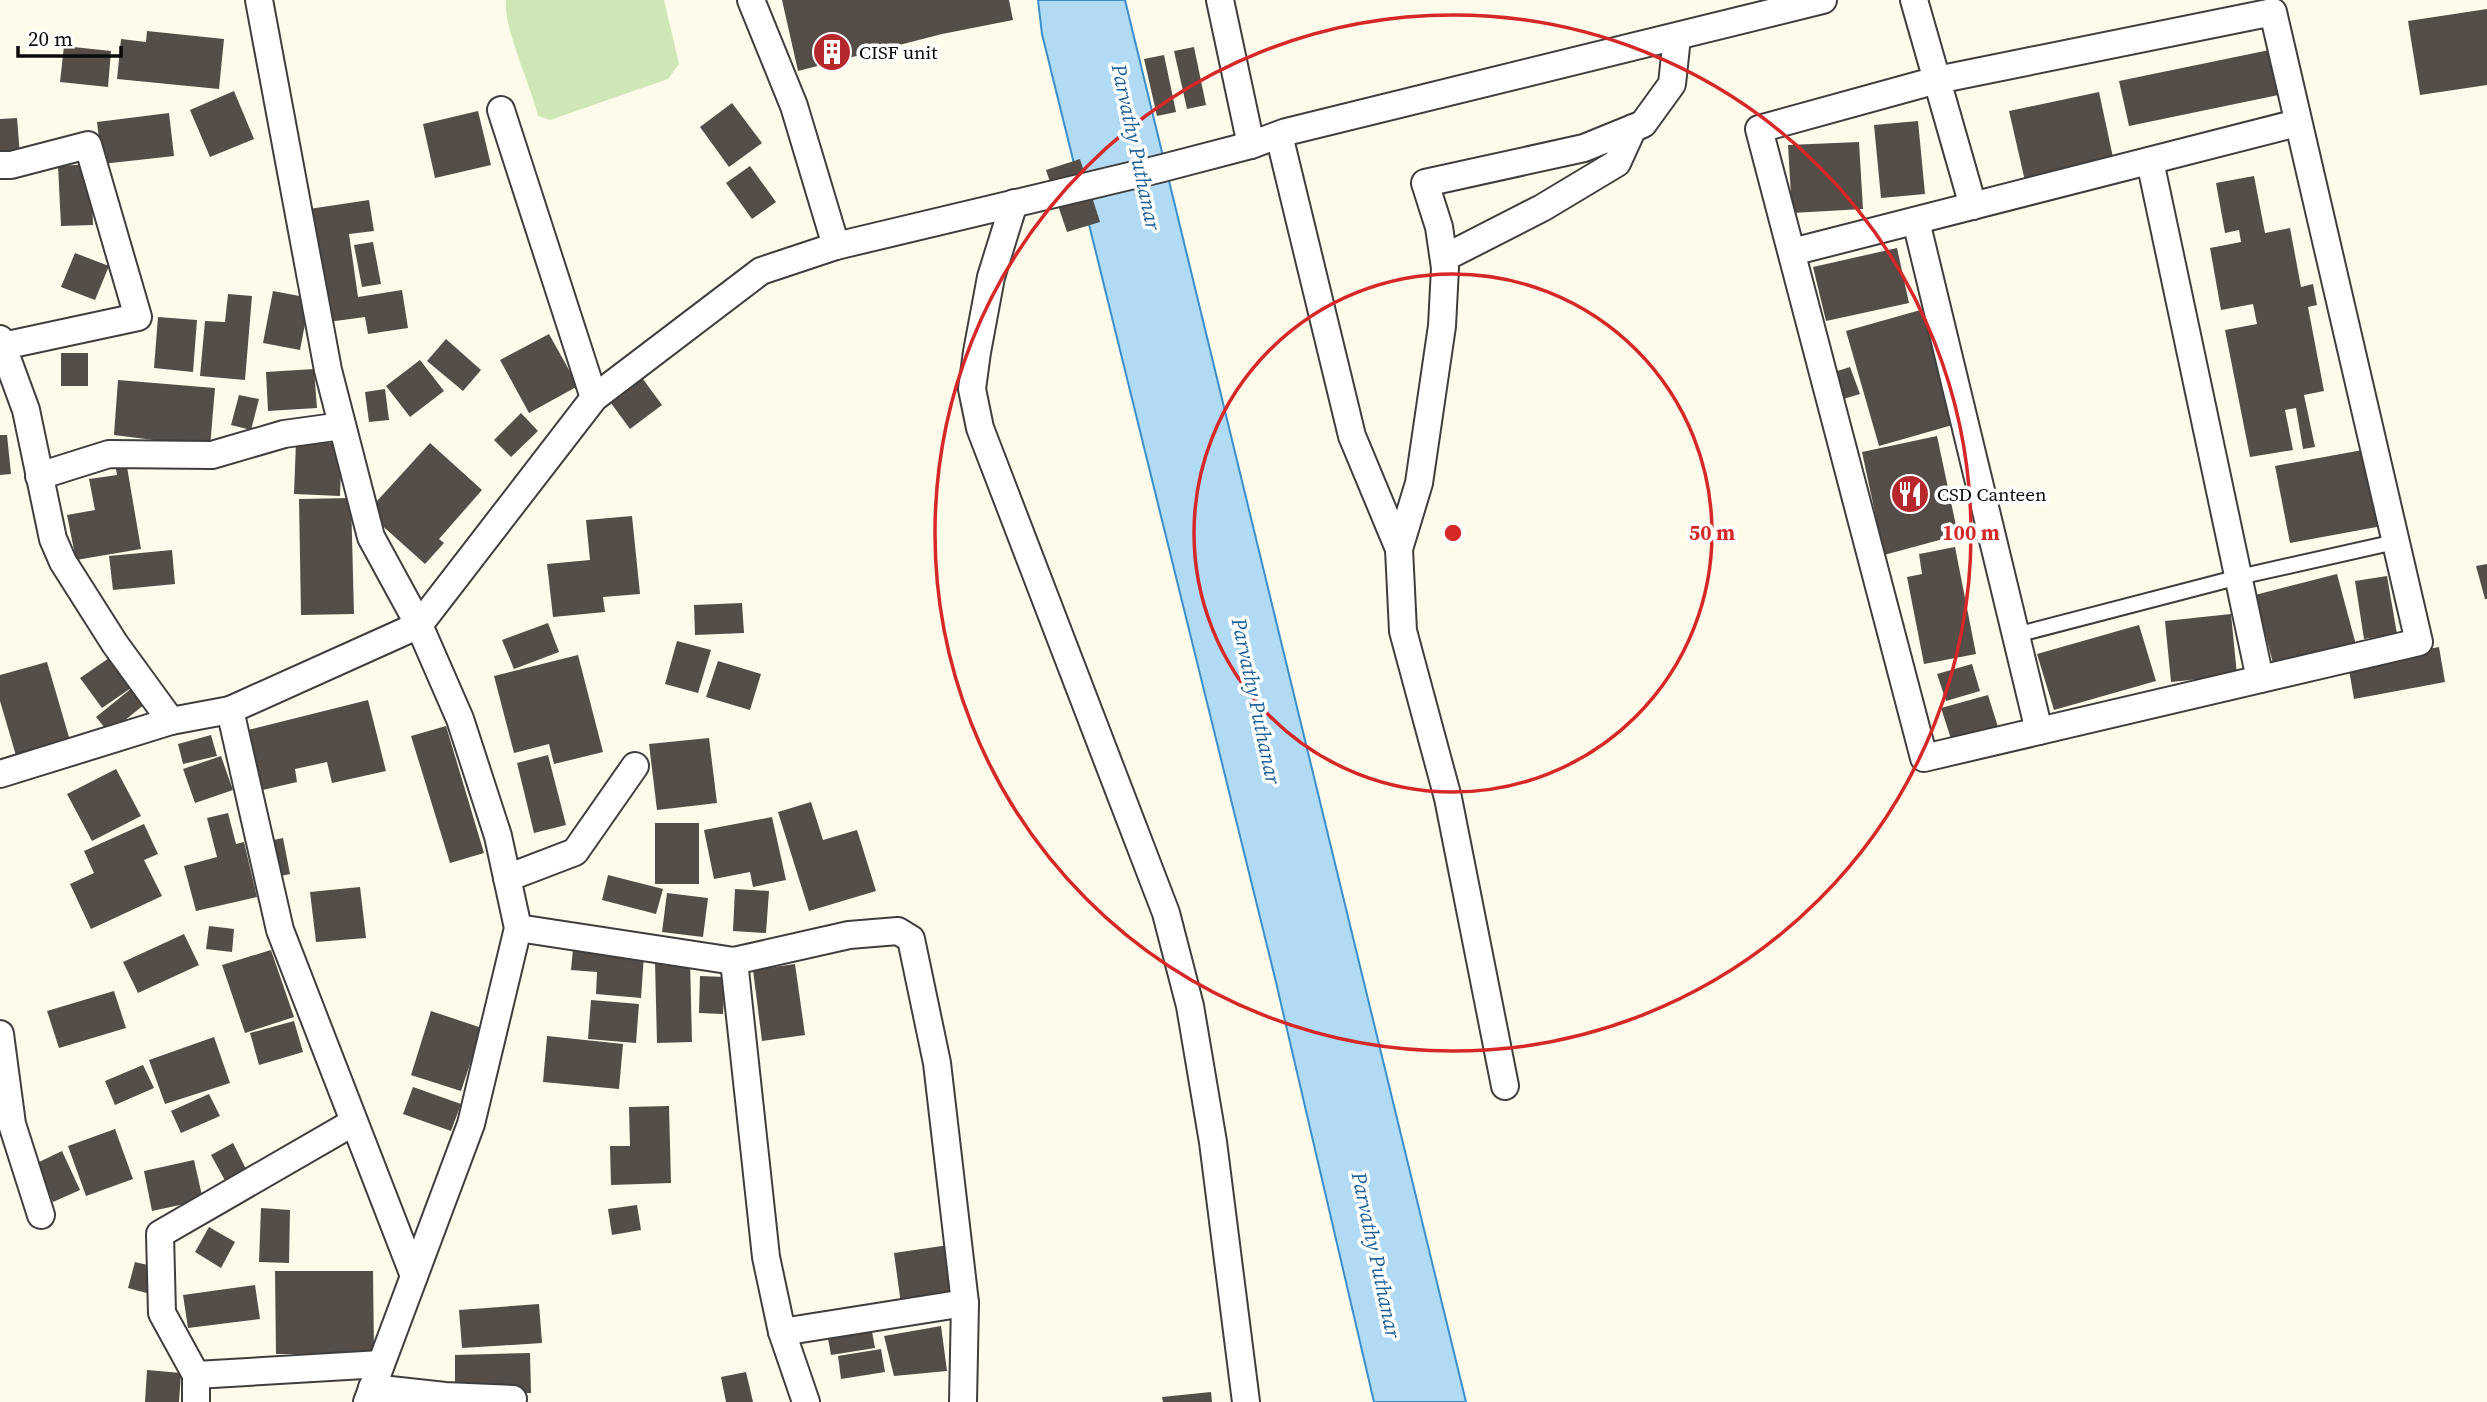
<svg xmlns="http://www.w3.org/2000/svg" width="2487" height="1402" font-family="'Source Serif 4',serif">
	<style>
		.green { fill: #cfe7b6 }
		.water { fill: #b1daf4; stroke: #3a8ec9; stroke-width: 2 }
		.building { fill: #544d48 }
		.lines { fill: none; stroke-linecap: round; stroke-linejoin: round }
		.lane-casing { stroke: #3e3e3e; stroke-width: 18 }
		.street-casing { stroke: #3e3e3e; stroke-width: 30 }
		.lane { stroke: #fff; stroke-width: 14 }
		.street { stroke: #fff; stroke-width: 26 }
		.ring { fill: none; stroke: #d62828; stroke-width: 3.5 }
		.labels { text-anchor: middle; stroke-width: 7; stroke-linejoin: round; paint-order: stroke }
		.poi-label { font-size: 19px; fill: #0b0b0b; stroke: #fff; text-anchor: start }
		.water-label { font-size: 21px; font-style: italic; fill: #195f99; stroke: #fff }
		.centre { fill: #d62828; stroke: #fff; stroke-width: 3.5 }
		.ring-label { font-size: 21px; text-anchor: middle; font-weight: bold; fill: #d62828; stroke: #fff; stroke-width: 7; stroke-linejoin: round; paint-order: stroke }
	</style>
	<rect width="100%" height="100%" fill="#fefbea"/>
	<!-- green -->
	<path class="green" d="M 506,0 L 664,0 L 679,64 L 668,79 L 550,120 L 538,116 C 531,85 503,28 506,0 Z"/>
	<!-- water -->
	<path class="water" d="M 1038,0 L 1125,0 L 1466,1402 L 1374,1402 L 1275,978 L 1042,34 Z"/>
	<!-- building -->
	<g class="building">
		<path d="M 782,0 L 1009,0 L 1013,20 L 942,34 L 798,71 Z"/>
		<path d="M 2487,9 L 2487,85 L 2420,95 L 2408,21 Z"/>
		<path d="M 147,31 L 224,39 L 219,89 L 117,79 L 121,39 L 146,42 Z"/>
		<path d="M 64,46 L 111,51 L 108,87 L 60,82 Z"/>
		<path d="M 1194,47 L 1206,105 L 1187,109 L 1174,51 Z"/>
		<path d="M 2279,48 L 2288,93 L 2129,126 L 2119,81 Z"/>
		<path d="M 1164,55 L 1176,112 L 1157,116 L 1144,59 Z"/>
		<path d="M 234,91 L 254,139 L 210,157 L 190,110 Z"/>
		<path d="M 2099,92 L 2114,162 L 2025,181 L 2009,111 Z"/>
		<path d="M 732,103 L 762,143 L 729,167 L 700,127 Z"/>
		<path d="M 478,111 L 491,165 L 435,178 L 423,124 Z"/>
		<path d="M 169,113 L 174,156 L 102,164 L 97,122 Z"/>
		<path d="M 17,118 L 20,156 L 0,157 L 0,119 Z"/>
		<path d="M 1918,121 L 1925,194 L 1881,198 L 1874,125 Z"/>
		<path d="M 1859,142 L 1863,209 L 1792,213 L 1788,145 Z"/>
		<path d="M 1080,159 L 1100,222 L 1067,232 L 1046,170 Z"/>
		<path d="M 91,164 L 93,225 L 61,226 L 58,166 Z"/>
		<path d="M 750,166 L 776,202 L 752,219 L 726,183 Z"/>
		<path d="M 2254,176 L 2265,233 L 2290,228 L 2301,287 L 2313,284 L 2317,305 L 2308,307 L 2324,391 L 2304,395 L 2315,447 L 2303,449 L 2296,408 L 2285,410 L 2293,450 L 2250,457 L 2225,330 L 2257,324 L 2253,304 L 2221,310 L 2210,248 L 2241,242 L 2239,230 L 2225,233 L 2216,183 Z"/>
		<path d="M 369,200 L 374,231 L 349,234 L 358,297 L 402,290 L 408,328 L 368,334 L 365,317 L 328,322 L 309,209 Z"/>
		<path d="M 373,242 L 381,284 L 362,287 L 354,245 Z"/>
		<path d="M 1897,248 L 1909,303 L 1826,321 L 1813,267 Z"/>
		<path d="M 75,253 L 109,266 L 95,300 L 61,287 Z"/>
		<path d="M 273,291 L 310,298 L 300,350 L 263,343 Z"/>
		<path d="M 228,294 L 252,296 L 245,380 L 200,376 L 205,321 L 225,322 Z"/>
		<path d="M 1924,309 L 1956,424 L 1879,446 L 1846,331 Z"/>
		<path d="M 158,317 L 197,320 L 193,372 L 154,368 Z"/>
		<path d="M 549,334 L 578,386 L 529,413 L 500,360 Z"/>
		<path d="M 446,339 L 481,370 L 463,391 L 427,361 Z"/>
		<rect x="61" y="353" width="27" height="33"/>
		<path d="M 420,360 L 444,391 L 410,417 L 386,386 Z"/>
		<path d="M 1850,367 L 1860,394 L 1840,400 L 1831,373 Z"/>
		<path d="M 314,369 L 317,408 L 268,411 L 266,372 Z"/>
		<path d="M 640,375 L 662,405 L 630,429 L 608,399 Z"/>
		<path d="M 118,380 L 215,388 L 210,447 L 114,435 Z"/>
		<path d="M 385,389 L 389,420 L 369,422 L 365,392 Z"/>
		<path d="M 239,395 L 259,399 L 251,430 L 231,425 Z"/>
		<path d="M 521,413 L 538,431 L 511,457 L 494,440 Z"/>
		<path d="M 0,435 L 7,435 L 11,474 L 0,475 Z"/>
		<path d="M 1937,436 L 1958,535 L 1884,555 L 1862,452 Z"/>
		<path d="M 296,442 L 342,443 L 340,496 L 294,494 Z"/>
		<path d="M 430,443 L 482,490 L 439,539 L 444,543 L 425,564 L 367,512 Z"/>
		<path d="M 2368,449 L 2382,526 L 2290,543 L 2275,466 Z"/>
		<path d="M 126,461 L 141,549 L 76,560 L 67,515 L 95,510 L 89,479 L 117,475 L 115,463 Z"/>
		<path d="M 351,498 L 354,614 L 301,615 L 299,499 Z"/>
		<path d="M 632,516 L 640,594 L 603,597 L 605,612 L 553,617 L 547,564 L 590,560 L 586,520 Z"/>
		<path d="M 1955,547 L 1976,654 L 1924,664 L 1907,577 L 1922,574 L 1919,554 Z"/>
		<path d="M 172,550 L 175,584 L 113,590 L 109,556 Z"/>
		<path d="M 2487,564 L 2487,599 L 2485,599 L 2476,566 Z"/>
		<path d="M 2337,574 L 2356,645 L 2274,667 L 2255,595 Z"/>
		<path d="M 2387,576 L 2397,634 L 2364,639 L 2355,581 Z"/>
		<path d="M 742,603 L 744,633 L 695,635 L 694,605 Z"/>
		<path d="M 2231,614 L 2237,675 L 2171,682 L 2165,621 Z"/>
		<path d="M 548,623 L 559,652 L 514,669 L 502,640 Z"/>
		<path d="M 2139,625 L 2156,681 L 2054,710 L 2037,654 Z"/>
		<path d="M 677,641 L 711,650 L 698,693 L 665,684 Z"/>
		<path d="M 2439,647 L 2445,682 L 2354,699 L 2348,664 Z"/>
		<path d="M 578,655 L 603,752 L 554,764 L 549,744 L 514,753 L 494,676 Z"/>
		<path d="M 112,656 L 134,686 L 102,708 L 80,678 Z"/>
		<path d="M 718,661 L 761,674 L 750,710 L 706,697 Z"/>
		<path d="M 47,662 L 71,744 L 17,759 L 0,701 L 0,675 Z"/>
		<path d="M 1972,664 L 1980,691 L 1946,701 L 1937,674 Z"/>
		<path d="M 132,688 L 145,704 L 109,733 L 96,717 Z"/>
		<path d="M 1988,695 L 1998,727 L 1952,742 L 1941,708 Z"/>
		<path d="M 368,700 L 386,771 L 332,783 L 327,762 L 295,769 L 297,782 L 250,793 L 236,733 Z"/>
		<path d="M 446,726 L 484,853 L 450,863 L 411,736 Z"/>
		<path d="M 211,735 L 217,756 L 183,764 L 178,744 Z"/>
		<path d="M 709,738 L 717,803 L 657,810 L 649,744 Z"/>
		<path d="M 548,755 L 566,825 L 534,833 L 517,763 Z"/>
		<path d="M 221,756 L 233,790 L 195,803 L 183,769 Z"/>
		<path d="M 116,769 L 141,816 L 92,841 L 67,794 Z"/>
		<path d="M 811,802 L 823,840 L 857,830 L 876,891 L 809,911 L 778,812 Z"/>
		<path d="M 228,813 L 236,844 L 244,842 L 257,897 L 196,911 L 184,866 L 217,857 L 207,818 Z"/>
		<path d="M 772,817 L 786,880 L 753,887 L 750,872 L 714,879 L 704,830 Z"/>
		<rect x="655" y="823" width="44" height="61"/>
		<path d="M 144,824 L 158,854 L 144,860 L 162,896 L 91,929 L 70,884 L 94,873 L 84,851 Z"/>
		<path d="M 283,838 L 290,874 L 271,878 L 264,842 Z"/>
		<path d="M 608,875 L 663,889 L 656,914 L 602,900 Z"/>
		<path d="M 360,887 L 366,938 L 316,942 L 310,892 Z"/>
		<path d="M 735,889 L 769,891 L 766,933 L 733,931 Z"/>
		<path d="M 667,893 L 708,898 L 703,937 L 662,932 Z"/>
		<path d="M 209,926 L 234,929 L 232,952 L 206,949 Z"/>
		<path d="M 184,934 L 199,965 L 138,993 L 123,962 Z"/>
		<path d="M 573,949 L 644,955 L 641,998 L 596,994 L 597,972 L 571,970 Z"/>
		<path d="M 271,950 L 294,1017 L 245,1033 L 222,965 Z"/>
		<path d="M 690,960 L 692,1042 L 657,1043 L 655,961 Z"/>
		<path d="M 795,964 L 805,1035 L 762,1041 L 753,970 Z"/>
		<path d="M 700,976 L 725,977 L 723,1014 L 699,1013 Z"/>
		<path d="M 114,991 L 126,1028 L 59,1048 L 47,1011 Z"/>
		<path d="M 591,1000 L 639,1004 L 636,1043 L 588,1039 Z"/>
		<path d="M 431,1011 L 482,1028 L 461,1091 L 411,1075 Z"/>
		<path d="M 294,1021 L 303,1052 L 259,1065 L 250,1033 Z"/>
		<path d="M 547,1036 L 623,1044 L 619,1089 L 543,1082 Z"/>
		<path d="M 214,1037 L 230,1083 L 165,1104 L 149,1060 Z"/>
		<path d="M 143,1065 L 154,1088 L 115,1105 L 105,1081 Z"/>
		<path d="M 413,1087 L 461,1104 L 451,1131 L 403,1114 Z"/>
		<path d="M 209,1094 L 220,1116 L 181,1133 L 171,1111 Z"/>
		<path d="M 669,1106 L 671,1183 L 611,1185 L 610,1146 L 630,1146 L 629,1107 Z"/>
		<path d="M 115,1129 L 133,1179 L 86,1196 L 68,1146 Z"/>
		<path d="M 233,1143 L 249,1175 L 228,1186 L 211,1155 Z"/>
		<path d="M 62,1151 L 80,1190 L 53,1202 L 35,1164 Z"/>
		<path d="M 194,1160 L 203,1200 L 152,1211 L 144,1171 Z"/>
		<path d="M 637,1205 L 641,1230 L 612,1235 L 608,1209 Z"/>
		<path d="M 261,1208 L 290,1210 L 289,1263 L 259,1262 Z"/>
		<path d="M 209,1227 L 235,1242 L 221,1268 L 195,1252 Z"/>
		<path d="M 949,1245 L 956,1297 L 901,1304 L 894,1253 Z"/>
		<path d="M 135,1262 L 160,1268 L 154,1295 L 128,1288 Z"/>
		<path d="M 275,1271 L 373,1271 L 374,1354 L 276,1354 Z"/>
		<path d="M 255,1285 L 260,1319 L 188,1328 L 183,1295 Z"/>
		<path d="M 539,1304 L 542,1343 L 462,1348 L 459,1310 Z"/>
		<path d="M 871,1326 L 875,1348 L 831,1355 L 827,1333 Z"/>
		<path d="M 941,1326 L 947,1371 L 894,1376 L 884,1336 Z"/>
		<path d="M 881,1349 L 885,1372 L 841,1379 L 838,1356 Z"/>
		<path d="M 530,1353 L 531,1393 L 455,1395 L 455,1355 Z"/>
		<path d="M 147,1370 L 181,1373 L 179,1402 L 145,1402 Z"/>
		<path d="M 746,1372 L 753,1402 L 726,1402 L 721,1377 Z"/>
		<path d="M 1211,1392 L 1212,1402 L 1163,1402 L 1162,1397 Z"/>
	</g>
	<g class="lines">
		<defs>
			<path id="lane" d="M 2016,635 L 2239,577 L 2395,542"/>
			<g id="street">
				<path d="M 259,0 L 328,370 L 371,537 L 419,625 L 460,719 L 498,836 L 518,928 L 471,1124 L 367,1402"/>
				<path d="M 751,0 L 794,106 L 836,246"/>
				<path d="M 1220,0 L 1251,145"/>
				<path d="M 1914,0 L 1973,206"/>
				<path d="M 2273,12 L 2419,642 L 1924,758 L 1759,129 L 1937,80 Z"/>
				<path d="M 501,110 L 594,398"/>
				<path d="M 1279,135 L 1352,436 L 1399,549"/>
				<path d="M 2150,161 L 2260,679"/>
				<path d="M 0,165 L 11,165 L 88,145 L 138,317 L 3,346"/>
				<path d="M 1014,203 L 991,277 L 977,352 L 972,389 L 980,428 L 1166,913 L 1190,1006 L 1213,1142 L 1246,1402"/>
				<path d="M 1916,221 L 2039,731"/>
				<path d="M 1792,252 L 2297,123"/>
				<path d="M 1444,258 L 1542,208 L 1617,163 L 1633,128"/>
				<path d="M 0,339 L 26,410 L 53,539 L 63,562 L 115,644 L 171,721"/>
				<path d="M 39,476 L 109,454 L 212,455 L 284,434 L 342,426"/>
				<path d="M 230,710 L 280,930 L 414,1276"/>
				<path d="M 0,774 L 171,721 L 230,710 L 419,625 L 594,398 L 761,271 L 836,246 L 1159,169 L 1251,145 L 1286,132 L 1823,0"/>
				<path d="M 507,878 L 575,852 L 635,766"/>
				<path d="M 518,928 L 734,961 L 849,935 L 898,931 L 911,939 L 937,1063 L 965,1303 L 963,1402"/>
				<path d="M 734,961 L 766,1257 L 782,1332 L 806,1402"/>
				<path d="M 0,1034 L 12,1124 L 41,1215"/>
				<path d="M 1505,1086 L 1448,798 L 1403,631 L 1399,549 L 1419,483 L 1442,326 L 1445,268 L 1439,227 L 1425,183 L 1584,148 L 1643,124 L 1672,84 L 1677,37"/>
				<path d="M 782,1332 L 965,1303"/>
				<path d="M 196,1375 L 381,1364"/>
				<path d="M 372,1388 L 445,1396 L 513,1399"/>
				<path d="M 196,1402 L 196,1375 L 162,1313 L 160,1234 L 354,1122"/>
			</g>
		</defs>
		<!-- lane casing -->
		<use href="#lane" class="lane-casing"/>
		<!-- street casing -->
		<use href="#street" class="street-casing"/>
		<!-- lane -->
		<use href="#lane" class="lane"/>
		<!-- street -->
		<use href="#street" class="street"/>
	</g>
	<!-- distance rings -->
	<g class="ring">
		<circle cx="1453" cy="533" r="259"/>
		<circle cx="1453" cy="533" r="518"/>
	</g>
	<!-- icons -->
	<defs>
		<symbol id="building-disc" viewBox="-11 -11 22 22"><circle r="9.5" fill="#b7282d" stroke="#fff"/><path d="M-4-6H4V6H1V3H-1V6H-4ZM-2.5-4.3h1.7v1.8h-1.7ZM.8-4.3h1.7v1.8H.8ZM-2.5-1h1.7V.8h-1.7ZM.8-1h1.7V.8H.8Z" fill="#fff"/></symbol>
		<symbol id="restaurant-disc" viewBox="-11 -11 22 22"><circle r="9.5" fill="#b7282d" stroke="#fff"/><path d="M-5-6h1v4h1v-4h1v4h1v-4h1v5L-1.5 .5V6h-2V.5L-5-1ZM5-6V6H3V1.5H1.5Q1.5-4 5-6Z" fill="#fff"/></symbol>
	</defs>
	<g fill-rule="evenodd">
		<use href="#building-disc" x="810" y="30" width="44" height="44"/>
		<use href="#restaurant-disc" x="1888" y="472" width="44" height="44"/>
	</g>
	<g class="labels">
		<!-- poi labels -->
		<g class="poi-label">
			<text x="859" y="59">CISF unit</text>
			<text x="1937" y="501">CSD Canteen</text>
		</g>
		<!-- water labels -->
		<g class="water-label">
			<text transform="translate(1136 147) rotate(78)" y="7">Parvathy Puthanar</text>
			<text transform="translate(1256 701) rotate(78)" y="7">Parvathy Puthanar</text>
			<text transform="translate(1376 1255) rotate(78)" y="7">Parvathy Puthanar</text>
		</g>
	</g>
	<circle cx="1453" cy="533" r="10" class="centre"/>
	<g class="ring-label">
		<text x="1712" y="540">50 m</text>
		<text x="1971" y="540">100 m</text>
	</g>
	<!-- scale -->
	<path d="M18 46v10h103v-10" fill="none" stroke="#0b0b0b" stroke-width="3.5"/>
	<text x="28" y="46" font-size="21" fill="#0b0b0b" stroke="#ffffff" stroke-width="5" paint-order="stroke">20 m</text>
</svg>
